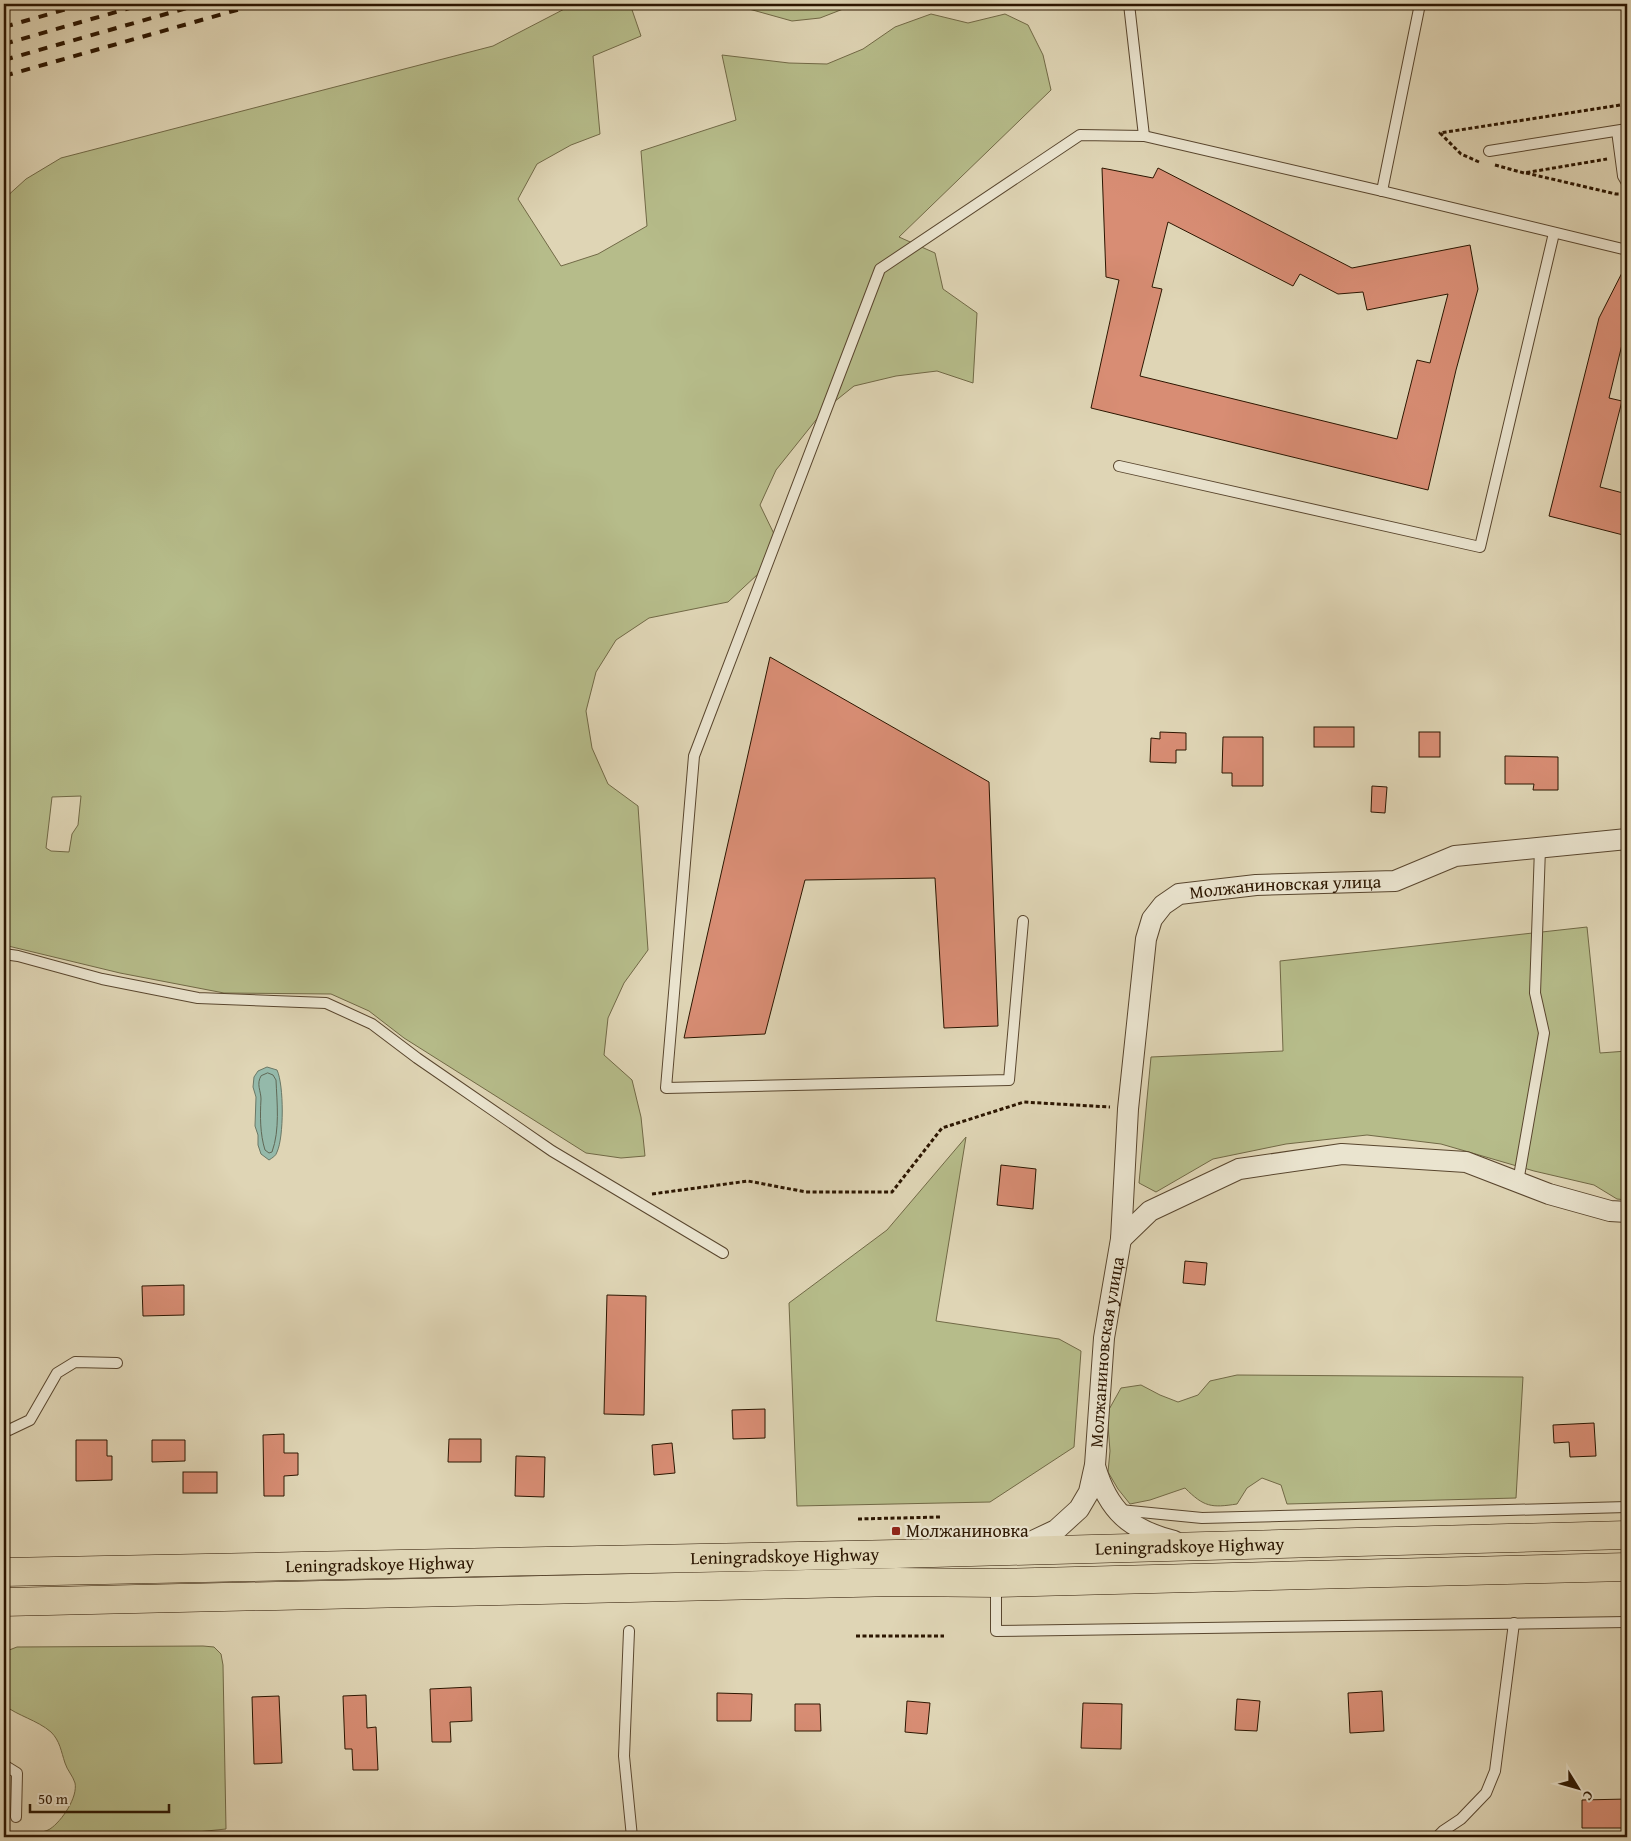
<svg xmlns="http://www.w3.org/2000/svg" width="1631" height="1841" font-family="'Gentium Book Plus',serif">
	<style>
		.green { fill: #b6bc8a; stroke: #716946; fill-rule: evenodd }
		.water { fill: #94b9aa; stroke: #6a7866 }
		.lines { fill: none; stroke-linecap: round; stroke-linejoin: round }
		.shore { stroke: #606856; stroke-width: 1 }
		.building { fill: #d88d74; stroke: #2c1601; fill-rule: evenodd }
		.lane-casing { stroke: #59462e; stroke-width: 12 }
		.street-casing { stroke: #59462e; stroke-width: 22 }
		.highway-casing { stroke: #2c1601; stroke-width: 29 }
		.path { stroke: #2c1601; stroke-width: 3; stroke-dasharray: 4 2.5; stroke-linecap: butt }
		.lane { stroke: #eae4cf; stroke-width: 10 }
		.street { stroke: #eae4cf; stroke-width: 20 }
		.highway { stroke: #dfd5b5; stroke-width: 28 }
		.rail { stroke: #2c1601; stroke-width: 4; stroke-dasharray: 9 9; stroke-linecap: butt }
		.poi-dot { fill: #8f2418; stroke: #eae4cf; stroke-width: 2 }
		.labels { text-anchor: middle; stroke-width: 4.5; stroke-linejoin: round; paint-order: stroke }
		.street-label { font-size: 18px; fill: #2c1601; stroke: #eae4cf }
		.poi-label { font-size: 18px; fill: #2c1601; stroke: #eae4cf; text-anchor: start }
	</style>
	<rect width="100%" height="100%" fill="#dfd5b5"/>
	<filter id="stains"><feTurbulence type="fractalNoise" baseFrequency=".004" numOctaves="4"/><feColorMatrix values="0 0 0 0 .2 0 0 0 0 .09 0 0 0 0 .02 0 0 0 .5 -.17"/></filter>
	<radialGradient id="worn" r=".72"><stop offset=".6" stop-color="#630" stop-opacity="0"/><stop offset="1" stop-color="#630" stop-opacity=".3"/></radialGradient>
	<!-- green -->
	<g class="green">
		<path d="M 574,4 L 630,4 L 641,36 L 593,56 L 600,134 L 571,145 L 537,164 L 518,199 L 561,266 L 598,254 L 647,226 L 641,151 L 736,120 L 722,55 L 789,63 L 827,64 L 863,49 L 895,27 L 931,14 L 968,23 L 1005,14 L 1028,25 L 1043,55 L 1051,90 L 899,237 L 935,253 L 943,289 L 977,313 L 973,383 L 937,371 L 896,376 L 854,386 L 824,410 L 776,470 L 760,505 L 776,538 L 758,574 L 728,602 L 649,618 L 616,640 L 596,672 L 586,711 L 592,748 L 608,784 L 638,806 L 648,950 L 624,983 L 608,1018 L 604,1055 L 632,1080 L 641,1117 L 645,1156 L 621,1158 L 586,1153 L 404,1038 L 369,1011 L 331,994 L 224,993 L 120,973 L 4,945 L 4,199 L 26,179 L 61,158 L 493,46 ZM 81,796 L 78,825 L 72,834 L 69,852 L 51,851 L 46,848 L 52,797 Z"/>
		<path d="M 731,4 L 856,4 L 820,18 L 792,21 Z"/>
		<path d="M 1587,927 L 1600,1053 L 1627,1051 L 1627,1200 L 1617,1199 L 1594,1185 L 1534,1171 L 1441,1144 L 1367,1135 L 1286,1144 L 1213,1159 L 1156,1192 L 1139,1183 L 1151,1057 L 1283,1051 L 1280,961 Z"/>
		<path d="M 966,1137 L 936,1321 L 1059,1339 L 1081,1351 L 1074,1447 L 990,1502 L 797,1506 L 789,1303 L 887,1230 Z"/>
		<path d="M 1237,1375 L 1523,1377 L 1516,1498 L 1287,1504 L 1281,1485 L 1262,1478 L 1247,1488 L 1237,1504 C 1211,1508 1204,1507 1185,1488 L 1150,1500 L 1130,1504 L 1118,1489 L 1108,1472 L 1110,1451 L 1107,1413 L 1121,1388 L 1141,1385 L 1160,1395 L 1178,1402 L 1198,1395 L 1210,1381 Z"/>
		<path d="M 203,1646 L 214,1647 L 221,1654 L 223,1665 L 226,1829 L 148,1837 L 25,1837 C 32,1831 42,1834 50,1829 C 62,1821 78,1797 75,1783 C 73,1776 67,1770 65,1763 C 61,1751 60,1741 51,1732 C 37,1720 18,1716 4,1705 L 4,1652 L 17,1647 Z"/>
	</g>
	<!-- water -->
	<path class="water" d="M 267,1067 L 277,1070 C 284,1085 284,1137 277,1152 C 276,1156 272,1158 269,1160 L 261,1154 L 258,1145 L 258,1135 L 255,1126 L 256,1097 L 253,1087 L 254,1077 L 258,1071 Z"/>
	<g class="lines">
		<!-- shore -->
		<path class="shore" d="M 268,1073 L 273,1075 L 276,1080 C 277,1103 280,1130 272,1152 L 269,1153 L 265,1150 C 260,1134 260,1116 261,1099 C 261,1091 256,1084 261,1076 Z"/>
	</g>
	<!-- building -->
	<g class="building">
		<path d="M 1102,168 L 1153,178 L 1158,168 L 1352,268 L 1470,245 L 1478,289 L 1456,370 L 1428,490 L 1091,408 L 1119,280 L 1106,277 ZM 1168,222 L 1293,286 L 1300,274 L 1338,294 L 1363,292 L 1367,310 L 1448,294 L 1430,363 L 1417,360 L 1397,439 L 1140,376 L 1162,289 L 1152,287 Z"/>
		<path d="M 1627,263 L 1627,324 L 1609,398 L 1622,401 L 1600,487 L 1627,494 L 1627,536 L 1549,516 L 1599,318 Z"/>
		<path d="M 770,657 L 989,782 L 998,1026 L 944,1028 L 935,878 L 805,880 L 765,1034 L 684,1038 Z"/>
		<rect x="1314" y="727" width="40" height="20"/>
		<path d="M 1160,732 L 1186,733 L 1186,750 L 1176,750 L 1176,763 L 1150,762 L 1151,738 L 1160,739 Z"/>
		<rect x="1419" y="732" width="21" height="25"/>
		<path d="M 1223,737 L 1263,737 L 1263,786 L 1232,786 L 1232,773 L 1222,773 Z"/>
		<path d="M 1505,756 L 1558,757 L 1558,790 L 1533,790 L 1534,784 L 1505,784 Z"/>
		<path d="M 1372,786 L 1387,787 L 1385,813 L 1371,812 Z"/>
		<path d="M 1001,1165 L 1036,1169 L 1033,1209 L 997,1205 Z"/>
		<path d="M 1185,1261 L 1207,1263 L 1205,1285 L 1183,1283 Z"/>
		<path d="M 184,1285 L 184,1315 L 143,1316 L 142,1286 Z"/>
		<path d="M 607,1295 L 646,1296 L 644,1415 L 604,1414 Z"/>
		<path d="M 765,1409 L 765,1438 L 733,1439 L 732,1410 Z"/>
		<path d="M 1594,1423 L 1596,1456 L 1570,1457 L 1569,1442 L 1554,1443 L 1553,1425 Z"/>
		<path d="M 284,1434 L 284,1453 L 298,1453 L 298,1475 L 284,1476 L 284,1496 L 264,1496 L 263,1435 Z"/>
		<path d="M 449,1439 L 481,1439 L 481,1462 L 448,1462 Z"/>
		<path d="M 76,1440 L 107,1440 L 107,1456 L 112,1456 L 112,1480 L 76,1481 Z"/>
		<path d="M 152,1440 L 185,1440 L 185,1461 L 152,1462 Z"/>
		<path d="M 672,1443 L 675,1473 L 654,1475 L 652,1445 Z"/>
		<path d="M 516,1456 L 545,1457 L 544,1497 L 515,1496 Z"/>
		<rect x="183" y="1472" width="34" height="21"/>
		<path d="M 471,1687 L 472,1721 L 450,1722 L 451,1742 L 432,1742 L 430,1689 Z"/>
		<path d="M 1382,1691 L 1384,1731 L 1350,1733 L 1348,1693 Z"/>
		<path d="M 717,1693 L 752,1694 L 751,1721 L 717,1721 Z"/>
		<path d="M 366,1695 L 367,1728 L 376,1727 L 378,1770 L 353,1770 L 352,1749 L 345,1749 L 343,1696 Z"/>
		<path d="M 279,1696 L 282,1763 L 254,1764 L 252,1697 Z"/>
		<path d="M 1237,1699 L 1260,1701 L 1257,1731 L 1235,1730 Z"/>
		<path d="M 907,1701 L 930,1703 L 927,1734 L 905,1732 Z"/>
		<path d="M 1083,1703 L 1122,1704 L 1121,1749 L 1081,1748 Z"/>
		<path d="M 795,1704 L 820,1704 L 821,1731 L 795,1731 Z"/>
		<path d="M 1627,1799 L 1627,1828 L 1582,1828 L 1582,1800 Z"/>
	</g>
	<g class="lines">
		<defs>
			<g id="lane">
				<path d="M 1129,4 L 1144,136"/>
				<path d="M 1617,131 L 1623,176 L 1627,183"/>
				<path d="M 1489,151 L 1627,129"/>
				<path d="M 1382,191 L 1420,4"/>
				<path d="M 1119,466 L 1480,547 L 1554,233"/>
				<path d="M 1023,921 L 1009,1080 L 666,1088 L 694,756 L 880,269 L 1080,135 L 1144,136 L 1382,191 L 1627,250"/>
				<path d="M 4,954 L 18,956 L 102,979 L 198,998 L 326,1003 L 372,1024 L 417,1058 L 552,1151 L 723,1253"/>
				<path d="M 1518,1182 L 1544,1033 L 1535,993 L 1540,848"/>
				<path d="M 4,1430 L 9,1430 L 30,1420 L 57,1373 L 75,1362 L 117,1363"/>
				<path d="M 1120,1510 L 1202,1518 L 1627,1507"/>
				<path d="M 996,1584 L 996,1631 L 1627,1622"/>
				<path d="M 629,1631 L 624,1756 L 632,1837"/>
				<path d="M 4,1765 L 17,1773 L 16,1817"/>
				<path d="M 1437,1837 L 1443,1831 L 1461,1819 L 1486,1793 L 1495,1771 L 1514,1623"/>
			</g>
			<g id="street">
				<path d="M 1121,1239 L 1150,1211 L 1239,1169 L 1342,1154 L 1466,1162 L 1549,1194 L 1610,1211 L 1627,1212"/>
				<path d="M 1095,1466 C 1108,1511 1130,1530 1174,1541"/>
				<path id="s1" d="M 1020,1547 L 1056,1530 L 1079,1509 L 1089,1492 L 1095,1465 L 1104,1338 L 1121,1239 L 1128,1109 L 1146,939 L 1152,919 L 1163,905 L 1179,894 L 1256,885 L 1395,881 L 1455,856 L 1627,839"/>
			</g>
			<g id="highway">
				<path id="s2" d="M 4,1572 L 896,1554 L 1627,1535"/>
				<path d="M 4,1602 L 897,1582 L 996,1583 L 1627,1567"/>
			</g>
		</defs>
		<!-- lane casing -->
		<use href="#lane" class="lane-casing"/>
		<!-- street casing -->
		<use href="#street" class="street-casing"/>
		<!-- highway casing -->
		<use href="#highway" class="highway-casing"/>
		<!-- path -->
		<g class="path">
			<path d="M 1479,162 L 1461,154 L 1440,133 L 1627,104"/>
			<path d="M 1495,165 L 1524,173 L 1607,159"/>
			<path d="M 1526,173 L 1616,194 L 1619,194"/>
			<path d="M 652,1194 L 748,1181 L 806,1192 L 892,1192 L 942,1128 L 1024,1102 L 1110,1107"/>
			<path d="M 858,1519 L 940,1517"/>
			<path d="M 856,1636 L 944,1636"/>
		</g>
		<!-- lane -->
		<use href="#lane" class="lane"/>
		<!-- street -->
		<use href="#street" class="street"/>
		<!-- highway -->
		<use href="#highway" class="highway"/>
		<!-- rail -->
		<g class="rail">
			<path d="M 4,27 L 84,4"/>
			<path d="M 4,44 L 144,4"/>
			<path d="M 4,60 L 201,4"/>
			<path d="M 4,76 L 258,4"/>
		</g>
	</g>
	<!-- markers -->
	<rect class="poi-dot" x="891" y="1526" width="10" height="10" rx="2.5"/>
	<g class="labels">
		<!-- street labels -->
		<g class="street-label">
			<text dy="6" stroke="none"><textPath href="#s1" startOffset="812">Молжаниновская улица</textPath></text>
			<text dy="6" stroke="none"><textPath href="#s1" startOffset="232">Молжаниновская улица</textPath></text>
			<text dy="6" stroke="none"><textPath href="#s2" startOffset="1186">Leningradskoye Highway</textPath></text>
			<text dy="6" stroke="none"><textPath href="#s2" startOffset="781">Leningradskoye Highway</textPath></text>
			<text dy="6" stroke="none"><textPath href="#s2" startOffset="376">Leningradskoye Highway</textPath></text>
		</g>
		<!-- poi labels -->
		<g class="poi-label">
			<text x="906" y="1537">Молжаниновка</text>
		</g>
	</g>
	<!-- margin -->
	<rect width="1631" height="1841" fill="none" stroke="#dfd5b5" stroke-width="20"/>
	<rect x="5" y="5" width="1621" height="1831" fill="none" stroke="#2c1601" stroke-width="2.5"/>
	<rect x="10" y="10" width="1611" height="1821" fill="none" stroke="#2c1601"/>
	<!-- north arrow -->
	<g transform="translate(1578 1788) rotate(127)" stroke="#eae4cf" stroke-width="4" paint-order="stroke">
	<path d="M0-4L9 19L0 12L-9 19Z" fill="#2c1601"/>
	<text y="-8" font-size="14" font-weight="bold" text-anchor="middle" fill="#2c1601">С</text>
	</g>
	<!-- scale -->
	<path d="M30 1804v8h139v-8" fill="none" stroke="#2c1601" stroke-width="2.5"/>
	<text x="38" y="1804" font-size="15" fill="#2c1601" stroke="#eae4cf" stroke-width="4" paint-order="stroke">50 m</text>
	<rect width="100%" height="100%" filter="url(#stains)"/>
	<rect width="100%" height="100%" fill="url(#worn)"/>
</svg>
